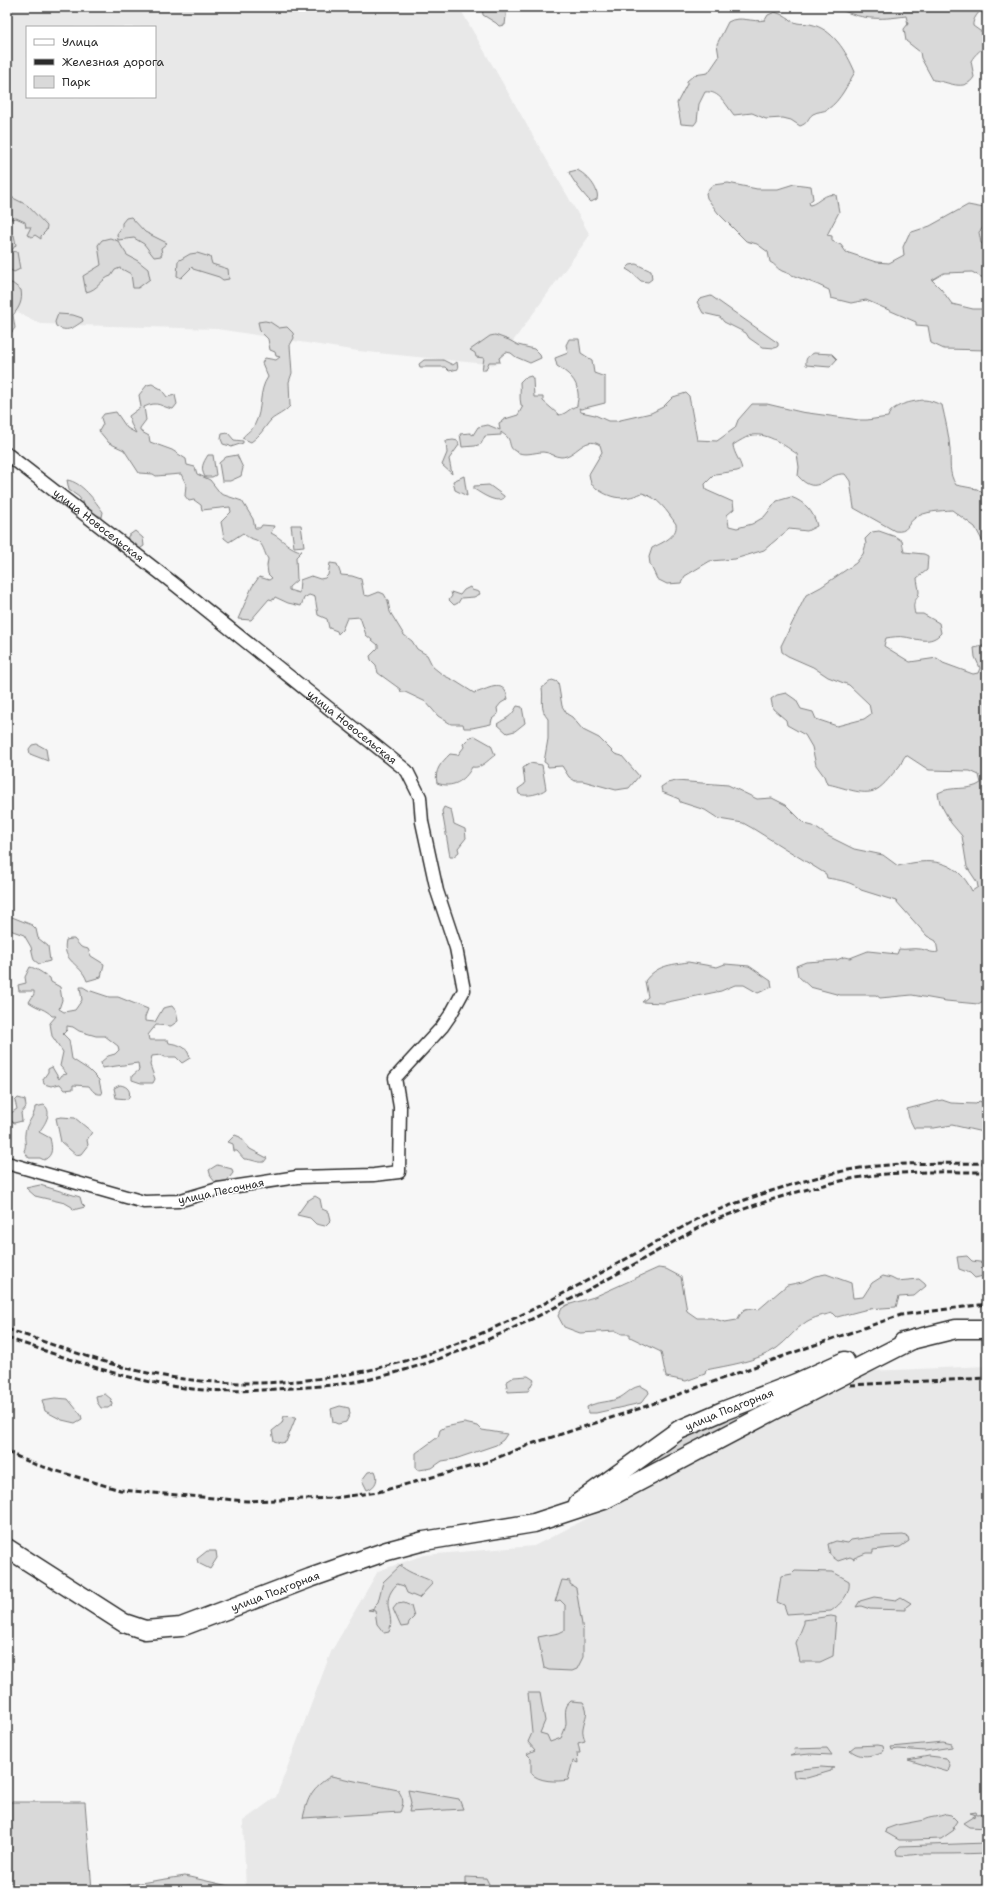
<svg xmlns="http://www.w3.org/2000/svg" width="994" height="1897" font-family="'Shantell Sans',sans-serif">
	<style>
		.built { fill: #e8e8e8; fill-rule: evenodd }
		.green { fill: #d9d9d9; stroke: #828282 }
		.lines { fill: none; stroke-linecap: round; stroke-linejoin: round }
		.minor-casing { stroke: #2b2b2b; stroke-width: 15 }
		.secondary-casing { stroke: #2b2b2b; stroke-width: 21 }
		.minor { stroke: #fff; stroke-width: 12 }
		.secondary { stroke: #fff; stroke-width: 18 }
		.rail { stroke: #2b2b2b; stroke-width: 3; stroke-dasharray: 6 3; stroke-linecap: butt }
		.labels { text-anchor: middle; stroke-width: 3; stroke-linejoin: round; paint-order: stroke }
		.street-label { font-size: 11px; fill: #2b2b2b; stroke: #fff }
	</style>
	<rect width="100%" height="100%" fill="#f7f7f7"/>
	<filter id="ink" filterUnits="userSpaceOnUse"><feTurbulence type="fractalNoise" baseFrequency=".025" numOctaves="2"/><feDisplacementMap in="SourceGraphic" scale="8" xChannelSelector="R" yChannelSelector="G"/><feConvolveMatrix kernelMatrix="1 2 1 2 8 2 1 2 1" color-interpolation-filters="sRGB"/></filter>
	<g filter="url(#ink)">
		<!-- built -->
		<g class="built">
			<path d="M 7,7 L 459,7 L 590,235 L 496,365 L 358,351 L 217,329 L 40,324 L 7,306 ZM 27,27 L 155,27 L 155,97 L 27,97 Z"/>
			<path d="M 987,1366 L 987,1890 L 246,1890 L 243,1821 L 276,1797 L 331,1652 L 378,1571 L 424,1555 L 534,1546 L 871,1371 Z"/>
		</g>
		<!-- green -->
		<g class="green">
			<path d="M 482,7 L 507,7 L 505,25 L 499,26 L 496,23 L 483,15 Z"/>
			<path d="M 835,7 L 984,7 C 979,12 972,19 973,26 L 980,31 L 987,32 C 987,52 979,47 971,61 L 974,77 C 964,93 948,81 933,80 L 921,58 L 920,52 L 906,41 L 904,29 L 908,24 L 906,16 C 878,20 861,20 835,7 Z"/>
			<path d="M 775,12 C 784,14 789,21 797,23 C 801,24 806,23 810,24 C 833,29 846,51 855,72 C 847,85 841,100 828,109 C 824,112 818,111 813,114 C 807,118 809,123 800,126 L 791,120 L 783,118 L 766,119 L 752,113 L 734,115 C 726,105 719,90 705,92 L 699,104 L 697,121 L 694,125 L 681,124 L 677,103 L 687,84 L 687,81 L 694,75 L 708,73 L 719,57 L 717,44 L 728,22 C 740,15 752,23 765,20 L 768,15 Z"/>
			<path d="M 577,170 C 586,174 600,189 597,199 L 591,202 C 586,198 570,177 569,172 Z"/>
			<path d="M 728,183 L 757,189 L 778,189 L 794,184 L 811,186 L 813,199 L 809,202 L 810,205 C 819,203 825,192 836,195 L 839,212 L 827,235 L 832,236 L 832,241 L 841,245 L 846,252 L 876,262 L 889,263 L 904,255 L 903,247 L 909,234 L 912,232 L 930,226 L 968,205 L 984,208 L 987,210 L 987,223 L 979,232 L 981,243 L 987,247 L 987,278 L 981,277 L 972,272 L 944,273 L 932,280 L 941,289 L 952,304 L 973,309 L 987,309 L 987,350 L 944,349 L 931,343 L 928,326 L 916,325 L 916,322 L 866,300 L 851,303 L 831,298 L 829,290 C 814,282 798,278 782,271 C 777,269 775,264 770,262 L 768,252 L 757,244 L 746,241 L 718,213 L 707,198 L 706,193 L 713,185 Z"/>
			<path d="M 7,195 L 27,205 L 47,226 L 46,231 L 41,236 L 41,239 L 35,235 L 32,237 L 27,235 L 31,227 L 26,227 L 25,222 L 16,218 L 11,219 L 10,213 L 7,211 Z"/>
			<path d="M 131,217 L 145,232 L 167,243 L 161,248 L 162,254 L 161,256 L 154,257 L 144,244 L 134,238 L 118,240 L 117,234 L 122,227 L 122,223 L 126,218 Z"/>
			<path d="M 7,234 L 14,235 L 16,245 L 11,251 L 17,252 L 20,269 L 14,272 L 7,268 Z"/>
			<path d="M 110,238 L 118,241 L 127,255 L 138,261 L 148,269 L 150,279 L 138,288 L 133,288 L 131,274 L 120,268 L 115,270 L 111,276 C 102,278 98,290 86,292 L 83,276 L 101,265 L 98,245 L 102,240 Z"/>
			<path d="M 197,253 L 210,257 L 212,264 L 228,269 L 229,279 L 223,280 L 219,277 L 193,269 L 192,267 L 181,278 L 177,276 L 178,261 L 190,254 Z"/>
			<path d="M 636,264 L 651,271 L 652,279 L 648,282 L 641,281 L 631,272 L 626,269 L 630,265 Z"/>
			<path d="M 12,283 L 21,290 C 23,301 19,308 13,315 L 15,328 L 7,338 L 7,284 Z"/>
			<path d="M 711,296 L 778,343 L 778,346 L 775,348 L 762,347 L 749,338 L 746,333 L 724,322 L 720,317 L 703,313 L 697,302 L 700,299 Z"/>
			<path d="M 58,314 L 73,315 L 82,318 L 83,321 C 73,328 67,333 56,326 L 55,322 Z"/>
			<path d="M 265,321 L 270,322 L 279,328 L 287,327 L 293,333 L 294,338 L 290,345 L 292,373 L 289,382 L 290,406 C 284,413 277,415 271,420 C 263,429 262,434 251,442 L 242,438 C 246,433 253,429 255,424 C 263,409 258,391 268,377 L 262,363 L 265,358 L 276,360 L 280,357 L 276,356 L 275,352 L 270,350 L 268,339 L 260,331 L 258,322 Z"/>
			<path d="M 495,335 L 509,340 L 518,345 L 534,349 L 540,355 L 541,358 L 530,363 L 516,357 L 511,353 L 506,352 L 499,358 L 500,362 L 489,362 L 486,370 L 482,370 L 484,358 L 476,357 L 475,353 L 470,350 L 490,336 Z"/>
			<path d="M 569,339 L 579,339 L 581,353 L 592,360 L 594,373 L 605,377 L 605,403 L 581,409 L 579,408 L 581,412 L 595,415 L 608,421 L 616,421 L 651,413 L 663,407 L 673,397 L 686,393 L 689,396 L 697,440 L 717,441 L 735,428 L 738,420 L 752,404 L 767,404 L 801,412 L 859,420 L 867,420 L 888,417 C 890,405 913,401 924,400 C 930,400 936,403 942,405 C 945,419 949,434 950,449 C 951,462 948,473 956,485 L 977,489 L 987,496 L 987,565 L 983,542 L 975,527 L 952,510 C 940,511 925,511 915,518 C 906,524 909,533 895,531 L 854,508 L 850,481 L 845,474 C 826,472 818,499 798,476 L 799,467 L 797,454 C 785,446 769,433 753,435 C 747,436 738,442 733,445 C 734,454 740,460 742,469 L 737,471 L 715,474 L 705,484 L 706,490 L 733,502 L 734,509 L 727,515 L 729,526 L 737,528 L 752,524 L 764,517 L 777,501 L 791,497 C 805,502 814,512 817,526 L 807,531 L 789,529 L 764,550 L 735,559 L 710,561 L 685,576 L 681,583 L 667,584 L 657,579 L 650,564 L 649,557 L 652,548 C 661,543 678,537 676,524 C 666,510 659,498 642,493 C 622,502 607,498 591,484 L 589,474 L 602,452 L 600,445 C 584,435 576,457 561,457 C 555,457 549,452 543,452 C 534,452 524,457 515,451 C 509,448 511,443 508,438 C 507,436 503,434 501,432 L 501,435 L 485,436 L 481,444 L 475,446 L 462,447 L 460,434 L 470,433 L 473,435 L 478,427 L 488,425 L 500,430 L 499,423 L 505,419 L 518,415 L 523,406 L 521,405 C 519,397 521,390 520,382 L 524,378 L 531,376 L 533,379 L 534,397 L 543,397 L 543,401 L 559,415 C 567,414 569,408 577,406 C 577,402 579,397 578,393 C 577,380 568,373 557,366 L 555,358 L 568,353 L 566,345 Z"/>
			<path d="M 814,353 L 832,354 L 837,359 L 830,367 L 806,365 C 805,358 808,356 814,353 Z"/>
			<path d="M 424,360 L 443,360 L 453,365 L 457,362 L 458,369 L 449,371 L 445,367 L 420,367 L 419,364 Z"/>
			<path d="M 152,384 L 161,389 L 167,397 L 175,395 L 177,404 L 173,409 C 160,407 159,400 144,407 L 146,420 L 140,428 L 140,431 L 149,436 L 150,442 L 172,450 L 186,459 L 187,465 L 195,467 L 197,474 L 210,480 L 221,494 L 242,501 L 253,519 L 255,528 L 260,528 L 262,525 L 274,526 L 271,533 C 282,538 290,550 302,551 L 296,557 L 297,580 L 289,587 L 289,590 L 299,593 L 300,580 L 311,576 L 320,579 L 325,578 L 328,575 L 330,563 L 337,564 L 341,575 L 352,576 L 361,579 L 364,595 L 369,596 L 379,592 L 384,594 L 388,601 L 390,612 L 404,635 L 412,641 L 417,649 L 427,655 L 433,667 L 443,675 L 455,681 L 474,693 C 486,691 504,676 508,699 L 501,703 L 497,708 L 498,714 L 492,719 L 491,724 L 472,728 L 464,728 L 463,724 L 451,724 L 438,716 L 426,702 L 405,692 L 401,692 L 400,689 L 378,673 L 376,665 L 371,660 L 370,656 L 378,648 L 378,645 L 366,635 L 360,617 L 347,618 L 342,630 L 338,634 L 337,631 L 329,628 L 327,619 L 318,615 L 315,597 L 309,595 L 304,598 L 301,606 L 288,603 L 275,597 L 273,600 L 269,599 L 251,620 L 238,619 L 252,587 L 259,577 L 269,580 L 272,578 L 268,574 L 267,566 L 268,559 C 264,553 264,544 256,540 C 250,538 248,538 243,533 L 229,542 L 224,538 L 221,522 L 231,512 L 230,507 L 202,510 L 201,505 L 194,500 L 189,501 L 185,496 L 186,484 L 181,474 L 156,476 L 153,474 L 139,473 L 124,450 L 109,443 L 99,431 L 103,424 L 101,418 L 104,414 L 116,412 L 127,428 L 136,433 L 131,424 L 129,416 L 141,407 L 139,395 L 147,385 Z"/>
			<path d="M 228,433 L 234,440 L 243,441 L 243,443 L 231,447 L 230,446 L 223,444 L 221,439 L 222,434 Z"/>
			<path d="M 453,440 L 458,441 L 459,445 L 449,459 L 452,474 L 442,465 L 447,453 L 446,441 Z"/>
			<path d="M 208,455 L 213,455 L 216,475 L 212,477 L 205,477 C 200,468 203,463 208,455 Z"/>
			<path d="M 237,455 L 243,468 L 241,476 L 230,481 L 222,481 L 219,463 L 226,457 Z"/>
			<path d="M 464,476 L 467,496 L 455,490 L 453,481 Z"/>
			<path d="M 67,480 C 82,482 95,501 103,512 L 102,517 L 89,512 L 79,497 L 69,490 Z"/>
			<path d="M 489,485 L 504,496 L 504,498 C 496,504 482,494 474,489 L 474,486 Z"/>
			<path d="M 291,525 L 301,525 L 304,546 L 294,547 Z"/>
			<path d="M 135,531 L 143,538 L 144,546 L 138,550 L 136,544 L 127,542 L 128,536 Z"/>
			<path d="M 879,531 L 896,537 L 902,541 L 904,552 L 924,554 L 928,556 L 927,570 L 917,578 C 917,582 919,588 919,592 C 918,602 911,598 915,614 L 923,614 L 939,623 L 941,633 C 931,645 918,639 905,637 C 899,636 892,637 886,638 L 884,646 L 910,662 L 937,658 L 943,663 L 973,674 L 978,673 L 980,668 L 975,657 L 974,648 L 987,645 L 987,999 L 978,1004 L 946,1001 L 912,995 L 880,998 L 876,995 L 840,995 L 810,987 L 798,976 L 796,966 L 806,962 L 837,960 L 844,957 L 850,958 L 868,951 L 897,954 L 899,949 C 906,950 912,948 919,949 C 926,949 931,954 938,952 L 936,941 L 927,936 L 896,901 L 861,890 C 853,882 839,880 827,878 L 826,874 L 752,828 L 743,823 L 719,819 L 705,810 L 680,802 L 679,799 L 662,792 L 661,787 L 667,783 L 676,781 L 728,785 L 757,799 L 772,798 L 786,805 L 805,824 L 813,826 L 828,836 L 854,849 L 883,855 L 898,866 C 929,858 956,858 972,891 L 978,887 L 977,882 L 967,867 L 962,836 L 951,823 L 940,803 L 938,793 C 952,785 968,792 981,783 L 979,775 L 970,771 L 929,770 L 906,755 C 902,759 902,764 898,768 C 891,775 885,785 876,790 C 863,797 841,786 827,784 L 824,776 L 816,765 L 812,747 L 805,735 L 787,725 L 786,720 L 773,709 L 771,699 L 777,695 L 786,693 L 796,700 L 801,709 L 813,712 L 816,719 L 837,726 L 864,719 L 871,714 L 869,704 L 849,685 L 828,677 L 813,667 L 788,656 L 782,652 L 781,646 L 806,595 L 821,587 L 856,563 L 863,554 L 866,544 L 865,539 L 872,532 Z"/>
			<path d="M 470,587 L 472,590 L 479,592 L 480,594 L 474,597 L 461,598 L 458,603 L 454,605 L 449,600 L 452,596 L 451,592 L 460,595 L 464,590 Z"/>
			<path d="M 552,680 L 558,682 L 562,706 L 567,714 L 572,717 L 583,730 L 599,738 L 615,754 L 622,756 L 639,776 L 629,788 L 616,790 L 583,781 L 575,781 L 569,777 L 562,766 L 548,767 L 547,764 L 544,762 L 548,739 L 548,719 C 539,709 544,699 542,688 Z"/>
			<path d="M 517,706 L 522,707 L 525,723 L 515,731 L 507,733 L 497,724 C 507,717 510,719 517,706 Z"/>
			<path d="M 475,736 L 491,745 L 495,755 C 488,760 481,769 472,767 C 465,781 452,789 437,783 C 434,770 441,763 450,754 L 458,755 L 464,747 L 463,744 L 470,737 Z"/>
			<path d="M 37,744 L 46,749 L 48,761 L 30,754 L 29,749 L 32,745 Z"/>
			<path d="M 530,763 L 542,765 L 546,789 C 540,794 527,797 519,794 L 518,789 L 525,784 L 523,768 Z"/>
			<path d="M 444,807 L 451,810 L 454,824 L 465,829 L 466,838 L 458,848 L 459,852 L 453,857 L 450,857 L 442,811 Z"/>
			<path d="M 7,915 L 32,925 L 36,929 L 38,938 L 48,946 L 50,961 L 39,964 L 34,960 L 31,947 L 24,935 L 7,929 Z"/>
			<path d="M 71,939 L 74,939 L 81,947 L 88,949 L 91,956 L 104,964 L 101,977 L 87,981 C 81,963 61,962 66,940 Z"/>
			<path d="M 688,962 L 717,967 L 725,964 L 749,966 L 771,981 L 772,987 L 758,993 L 744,985 L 735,985 L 721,991 L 663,1003 L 642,1002 L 648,997 L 645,981 C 657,965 670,965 688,962 Z"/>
			<path d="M 30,967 C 36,968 44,974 50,978 L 51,982 L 60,987 L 62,1000 L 59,1009 L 64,1012 L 75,1010 L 82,1000 L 80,987 L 83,987 L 88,990 L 109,997 L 118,997 L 148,1009 L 145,1017 L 145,1021 L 155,1022 L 163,1008 L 172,1006 L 176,1011 L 178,1021 L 171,1026 L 156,1025 L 148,1035 L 149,1040 L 168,1040 L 169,1043 C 180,1045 187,1046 190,1058 L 182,1063 L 176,1057 L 165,1057 L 161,1055 L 152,1056 L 150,1065 L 155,1079 L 153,1083 L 141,1083 L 132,1080 L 132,1076 L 139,1070 L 138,1063 L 102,1068 L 101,1062 L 108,1056 L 115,1054 L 119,1050 L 118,1046 L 105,1036 L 96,1036 L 79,1031 L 73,1027 L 67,1026 L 67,1030 L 63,1034 L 69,1040 L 72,1059 L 89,1070 L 99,1080 L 102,1094 C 95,1095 92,1090 89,1086 L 73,1085 L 73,1089 L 65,1090 L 60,1084 L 51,1086 L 44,1084 L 43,1079 L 48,1072 L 48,1069 L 52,1067 L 59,1079 L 62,1075 L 67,1074 L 60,1066 L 63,1052 L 52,1036 L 50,1023 L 56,1016 L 52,1016 C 46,1009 37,1008 29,1002 L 34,994 L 34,991 L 19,991 L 18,985 L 26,983 L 25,977 Z"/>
			<path d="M 120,1085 C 128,1086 132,1092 128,1099 L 116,1098 L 114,1088 Z"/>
			<path d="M 18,1098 L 25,1100 L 26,1107 L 21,1113 L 22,1121 L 14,1123 L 9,1118 L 8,1115 L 17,1109 L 15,1101 Z"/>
			<path d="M 942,1100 L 951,1103 L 976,1104 L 979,1101 L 987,1104 L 987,1133 L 952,1125 L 934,1128 L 914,1128 L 909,1118 L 907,1109 Z"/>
			<path d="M 44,1105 C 53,1112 45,1124 39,1132 L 50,1138 C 52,1147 54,1155 44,1160 L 40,1158 L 29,1158 L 24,1151 C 27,1144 24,1141 25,1134 C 25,1124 35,1117 35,1107 Z"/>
			<path d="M 61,1117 L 75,1118 L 92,1132 L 87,1140 L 88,1145 L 81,1154 L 76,1155 L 61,1142 L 56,1118 Z"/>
			<path d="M 235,1135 L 240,1137 L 250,1149 L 267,1158 L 264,1162 C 257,1163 252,1159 244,1159 L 237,1151 L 234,1151 L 233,1144 L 228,1142 Z"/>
			<path d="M 217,1165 L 232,1169 L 233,1173 L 226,1182 L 215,1182 L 211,1177 L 209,1170 Z"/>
			<path d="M 40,1185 L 80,1197 L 82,1204 L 85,1207 L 73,1210 L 72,1207 L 65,1203 L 35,1196 L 26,1188 Z"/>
			<path d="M 315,1196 L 320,1199 L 322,1209 L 329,1212 L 331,1220 L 325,1226 L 316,1224 L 310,1218 L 297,1215 L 307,1201 Z"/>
			<path d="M 967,1256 L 972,1261 L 986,1263 L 987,1275 L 975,1278 L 970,1273 L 959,1269 L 957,1257 Z"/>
			<path d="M 658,1268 L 666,1269 L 681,1277 L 687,1311 L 697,1318 L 711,1318 L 725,1322 L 737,1320 C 744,1308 744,1307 758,1310 L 787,1285 L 802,1282 L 815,1276 L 826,1274 L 851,1283 L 853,1298 L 863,1297 L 872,1283 L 883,1276 L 891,1278 L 897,1281 L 919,1279 L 925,1284 L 926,1286 L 914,1296 L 899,1297 L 896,1307 L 868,1309 L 837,1317 L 833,1313 C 824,1315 814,1317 806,1322 C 795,1329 787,1341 777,1348 C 756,1362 729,1365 706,1370 L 705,1374 L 686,1381 L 666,1377 L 661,1352 L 630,1337 L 630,1334 L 622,1334 L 616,1331 L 580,1333 L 564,1327 L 558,1316 L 561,1309 L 567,1305 L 594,1297 Z"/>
			<path d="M 528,1376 L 534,1380 L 528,1391 L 508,1392 L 506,1382 L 514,1377 Z"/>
			<path d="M 641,1386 L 648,1390 L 649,1393 L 641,1403 L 596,1413 L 588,1413 L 587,1407 C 597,1401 611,1403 621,1397 C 629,1392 632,1387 641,1386 Z"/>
			<path d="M 105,1394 L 111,1399 L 112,1405 L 108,1408 L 101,1408 L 97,1402 L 96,1396 Z"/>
			<path d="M 55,1398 L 68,1399 L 81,1415 L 82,1419 L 75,1423 L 62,1420 L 45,1411 L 42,1400 Z"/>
			<path d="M 780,1399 L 598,1496 L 691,1431 Z"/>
			<path d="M 340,1406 L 349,1408 L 350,1414 L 346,1422 L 338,1424 L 333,1422 L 331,1409 Z"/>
			<path d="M 284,1416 L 296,1417 L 286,1442 L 281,1443 L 274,1441 L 272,1431 L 282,1423 Z"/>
			<path d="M 464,1423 L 478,1426 L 482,1430 L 507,1434 L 503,1440 L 496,1445 L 455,1459 L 442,1461 L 432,1468 L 419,1470 L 416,1468 L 416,1453 L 438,1437 L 440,1430 L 445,1427 Z"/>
			<path d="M 375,1471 C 379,1479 376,1487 367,1490 L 362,1480 L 368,1472 Z"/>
			<path d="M 903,1535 L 908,1537 L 909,1541 L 900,1547 L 873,1550 L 873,1553 L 866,1553 L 854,1558 L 854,1559 L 850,1557 L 838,1561 L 830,1555 L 828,1544 L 836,1541 L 848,1543 L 851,1540 L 878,1536 Z"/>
			<path d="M 207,1551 L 216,1551 L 217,1558 L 210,1569 L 198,1563 L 197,1559 Z"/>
			<path d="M 402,1564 L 402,1567 C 411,1574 421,1576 431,1581 L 432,1584 L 419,1598 L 407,1593 L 404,1586 L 397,1584 C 378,1604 396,1613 389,1632 L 384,1633 L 377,1624 L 375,1611 L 368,1610 L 374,1608 L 374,1606 L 378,1602 L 383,1582 Z"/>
			<path d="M 795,1571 L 833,1572 L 849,1581 C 851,1593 841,1604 831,1611 L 787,1614 L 784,1605 L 777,1602 L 781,1576 L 792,1574 Z"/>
			<path d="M 562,1580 L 570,1581 L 570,1584 L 576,1588 L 583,1631 L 583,1657 L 577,1669 L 572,1671 L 549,1670 L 544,1668 L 538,1637 L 559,1633 L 565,1630 L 565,1605 L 560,1600 L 555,1602 Z"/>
			<path d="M 874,1597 L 896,1600 L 901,1597 L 911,1603 L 906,1607 L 906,1610 L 870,1609 L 861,1606 L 856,1607 L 860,1601 Z"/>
			<path d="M 404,1603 L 411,1606 L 414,1617 L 409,1622 L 408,1626 L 401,1627 L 393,1609 L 397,1604 Z"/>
			<path d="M 831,1616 L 836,1617 L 833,1656 L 820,1662 L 800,1662 L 796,1643 L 804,1623 L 804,1620 Z"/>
			<path d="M 528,1693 L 540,1693 L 545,1721 L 540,1733 L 547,1735 L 550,1742 L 561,1738 C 563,1734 566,1727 566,1723 C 566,1715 563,1707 571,1701 L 583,1702 C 590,1713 585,1716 583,1728 C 582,1732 584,1737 585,1741 L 578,1743 L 580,1753 L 577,1753 L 578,1763 L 573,1761 L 568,1780 C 557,1782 538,1782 531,1773 L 531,1758 L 527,1754 L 535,1750 L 528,1742 L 532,1733 Z"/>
			<path d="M 943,1742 L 952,1744 L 952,1747 L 925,1751 L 898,1749 L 892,1750 L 891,1747 Z"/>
			<path d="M 878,1745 L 883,1746 L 884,1751 C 872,1756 861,1759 850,1750 L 855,1746 Z"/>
			<path d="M 827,1748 L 832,1755 L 810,1754 L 790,1756 L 795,1754 L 794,1749 Z"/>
			<path d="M 929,1756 L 946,1758 L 950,1765 L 948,1772 L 908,1760 Z"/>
			<path d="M 821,1767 L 834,1768 L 831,1768 L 831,1771 L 807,1778 L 794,1777 L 793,1770 Z"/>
			<path d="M 331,1776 L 398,1790 C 404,1799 404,1803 400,1812 L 303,1818 C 308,1796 312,1788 331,1776 Z"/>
			<path d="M 408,1790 L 459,1799 L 463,1809 L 409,1812 L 411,1803 Z"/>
			<path d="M 7,1802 L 85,1802 L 92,1890 L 7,1890 Z"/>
			<path d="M 976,1812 L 977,1814 L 987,1813 L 987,1828 L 969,1827 L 963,1823 L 976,1815 L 970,1813 Z"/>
			<path d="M 946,1814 L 951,1815 L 957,1821 L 953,1827 L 954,1830 L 941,1839 L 914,1840 L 899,1840 L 885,1832 L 886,1829 L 897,1825 L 924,1820 C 928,1817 940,1817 946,1814 Z"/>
			<path d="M 987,1843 L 987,1853 C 964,1854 942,1854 919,1854 C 911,1855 905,1856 897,1855 L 896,1850 L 900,1846 Z"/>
			<path d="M 185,1876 L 246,1890 L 96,1890 Z"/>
			<path d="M 466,1877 L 486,1878 L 492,1890 L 466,1890 Z"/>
		</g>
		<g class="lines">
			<defs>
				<g id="minor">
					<path id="s1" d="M 7,454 L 173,583 L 407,771 L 420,797 L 422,822 L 437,891 L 456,948 L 464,990 L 451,1014 L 442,1027 L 395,1078 L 400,1107 L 399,1172 L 374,1175 L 297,1177 L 218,1189 L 178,1201 L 144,1202 L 7,1163"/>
				</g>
				<g id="secondary">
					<path d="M 903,1342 L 956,1329 L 987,1329"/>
					<path id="s2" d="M 578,1503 L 679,1430 L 723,1411 L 796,1383 L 845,1361"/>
					<path id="s3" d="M 7,1548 L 124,1623 L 145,1630 L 181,1627 L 310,1578 L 387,1551 L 424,1541 L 534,1523 L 604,1500 L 771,1412 L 914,1339"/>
				</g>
			</defs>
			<!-- minor casing -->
			<use href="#minor" class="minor-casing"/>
			<!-- secondary casing -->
			<use href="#secondary" class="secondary-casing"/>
			<!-- minor -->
			<use href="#minor" class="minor"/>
			<!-- secondary -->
			<use href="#secondary" class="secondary"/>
			<!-- rail -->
			<g class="rail">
				<path d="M 7,1329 C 58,1346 110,1367 164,1376 C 254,1392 360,1380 445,1348 C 534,1315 620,1261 703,1216 C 747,1198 793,1183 839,1172 C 887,1161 938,1164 987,1163"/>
				<path d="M 7,1338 C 58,1355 108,1374 161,1384 C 198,1392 238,1392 276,1389 C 312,1387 349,1385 383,1376 C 500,1346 603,1281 707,1223 C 750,1206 795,1191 841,1181 C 888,1170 939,1172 987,1172"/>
				<path d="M 850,1385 L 987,1378"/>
				<path d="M 7,1452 L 34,1464 L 120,1490 L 247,1501 L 334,1498 L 378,1492 L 487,1462 L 531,1444 L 641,1408 L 806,1348 L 901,1315 L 987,1304"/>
			</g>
		</g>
	</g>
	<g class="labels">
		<!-- street labels -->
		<g class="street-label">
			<text dy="4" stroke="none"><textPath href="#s1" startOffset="116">улица Новосельская</textPath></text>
			<text dy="4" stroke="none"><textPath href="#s1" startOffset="440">улица Новосельская</textPath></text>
			<text transform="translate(221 1191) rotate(-12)" y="4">улица Песочная</text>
			<text dy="4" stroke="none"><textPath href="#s2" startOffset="179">улица Подгорная</textPath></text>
			<text dy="4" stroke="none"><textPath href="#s3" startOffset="298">улица Подгорная</textPath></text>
		</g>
	</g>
	<!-- margin -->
	<rect width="994" height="1897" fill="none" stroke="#fff" stroke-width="24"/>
	<rect x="12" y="12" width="970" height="1873" fill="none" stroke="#2b2b2b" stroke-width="1.5" filter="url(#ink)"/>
	<!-- legend -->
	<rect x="26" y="26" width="130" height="72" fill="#ffffff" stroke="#aaaaaa"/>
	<rect x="34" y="39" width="20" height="6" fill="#ffffff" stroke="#aaaaaa"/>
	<text x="62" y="46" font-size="12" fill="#2b2b2b">Улица</text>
	<rect x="34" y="59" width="20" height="6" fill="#2b2b2b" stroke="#aaaaaa"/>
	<text x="62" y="66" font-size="12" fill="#2b2b2b">Железная дорога</text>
	<rect x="34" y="76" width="20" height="12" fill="#d9d9d9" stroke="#aaaaaa"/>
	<text x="62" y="86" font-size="12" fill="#2b2b2b">Парк</text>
</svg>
